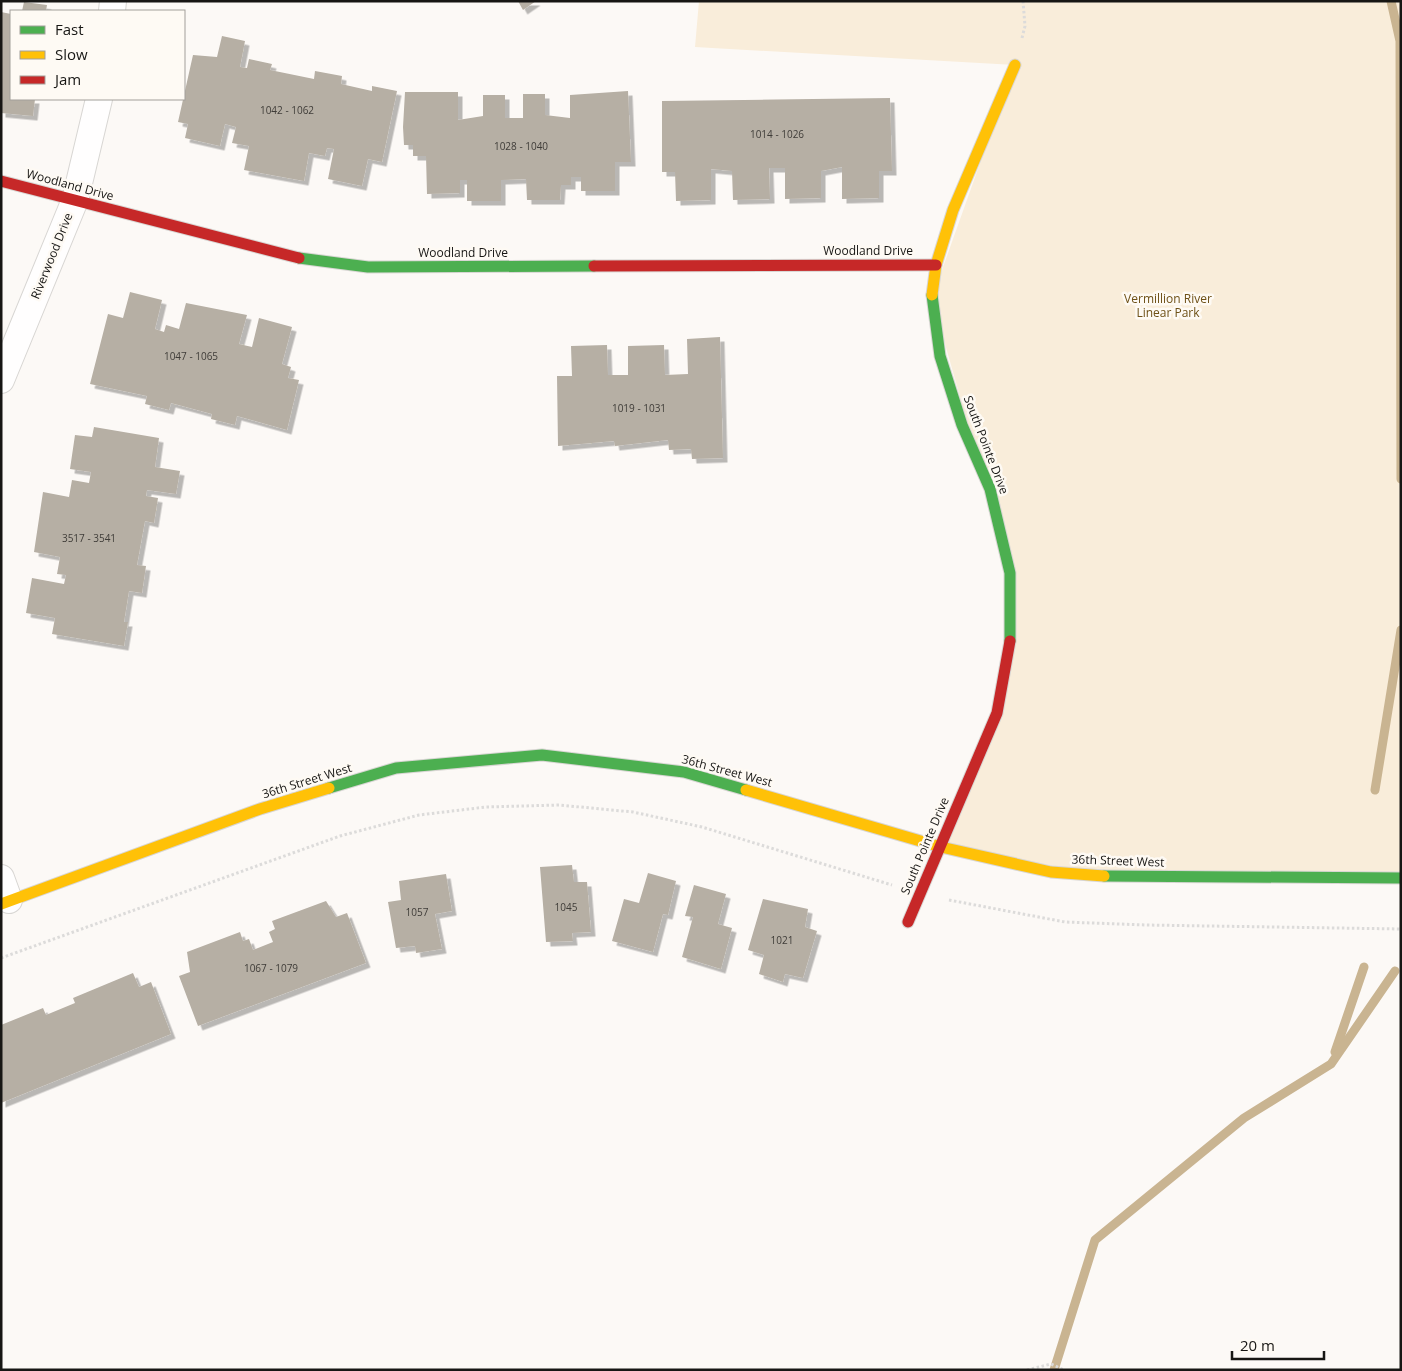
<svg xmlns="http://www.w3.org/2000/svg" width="1402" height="1371" font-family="'Open Sans',sans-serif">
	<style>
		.green { fill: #f9edda }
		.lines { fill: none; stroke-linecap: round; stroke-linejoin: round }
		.stream { stroke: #c9b491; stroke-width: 9 }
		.building { fill: #b6afa4; filter: url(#shadow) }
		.street-casing { stroke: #d8d6d3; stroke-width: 28 }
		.fast-casing { stroke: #d8d6d3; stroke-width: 13 }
		.slow-casing { stroke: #d8d6d3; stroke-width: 13 }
		.jam-casing { stroke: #d8d6d3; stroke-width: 13 }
		.path { stroke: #dcdbda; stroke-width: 3; stroke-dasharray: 2.5 2.5; stroke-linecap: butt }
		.street { stroke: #fffefe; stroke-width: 26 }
		.fast { stroke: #4caf50; stroke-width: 11 }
		.slow { stroke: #ffc107; stroke-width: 11 }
		.jam { stroke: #c62828; stroke-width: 11 }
		.labels { text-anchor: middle; stroke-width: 5; stroke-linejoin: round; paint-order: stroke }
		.number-label { font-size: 10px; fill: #3f3c38 }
		.street-label { font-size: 12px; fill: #171614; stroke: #fefaf4 }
		.park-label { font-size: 12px; fill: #6e5016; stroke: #fefaf4 }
	</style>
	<defs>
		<filter id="shadow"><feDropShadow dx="4.5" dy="4.5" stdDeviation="0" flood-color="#0004"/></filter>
	</defs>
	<rect width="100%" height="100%" fill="#fcf9f6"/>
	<!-- green -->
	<path class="green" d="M 699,1 L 1401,1 L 1401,878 L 1122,877 L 941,847 L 997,713 L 1010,573 L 932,298 L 1015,65 L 695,47 Z"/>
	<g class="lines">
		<!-- stream -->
		<g class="stream">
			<path d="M 1391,1 L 1400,41 L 1401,479"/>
			<path d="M 1375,790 L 1401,630"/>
			<path d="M 1335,1052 L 1364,967"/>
			<path d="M 1054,1370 L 1095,1240 L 1244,1118 L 1331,1064 L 1395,971"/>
		</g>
	</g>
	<!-- building -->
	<g class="building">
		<path d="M 518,1 L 536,1 L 523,10 Z"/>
		<path d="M 24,2 L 47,5 L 46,11 L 22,11 Z"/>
		<path d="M 1,12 L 11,14 L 11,99 L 35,99 L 33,116 L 1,113 Z"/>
		<path d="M 222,36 L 245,41 L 240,67 L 247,68 L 249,59 L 272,64 L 270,70 L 314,79 L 315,71 L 342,76 L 341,84 L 372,91 L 372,86 L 397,91 L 382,162 L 368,159 L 362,186 L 328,179 L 334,149 L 327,148 L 325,156 L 309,153 L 304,181 L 244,170 L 249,146 L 232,143 L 236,127 L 225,124 L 220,146 L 185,138 L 188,124 L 178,122 L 193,55 L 217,57 Z"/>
		<path d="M 628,91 L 631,162 L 615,162 L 615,191 L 581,191 L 581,177 L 571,177 L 571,185 L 561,185 L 560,200 L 527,200 L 526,179 L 501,180 L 501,201 L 467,201 L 467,180 L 460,180 L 460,193 L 427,194 L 426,156 L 413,156 L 413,145 L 404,145 L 403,127 L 405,92 L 458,92 L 458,120 L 483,116 L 483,95 L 505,95 L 505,118 L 523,118 L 523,94 L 545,94 L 545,115 L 570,118 L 570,95 Z"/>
		<path d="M 890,98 L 892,171 L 879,171 L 879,198 L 842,199 L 842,167 L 821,171 L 821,198 L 785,199 L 785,168 L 769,168 L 770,199 L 733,200 L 732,171 L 711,169 L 711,200 L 676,201 L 675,172 L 662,172 L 662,101 Z"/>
		<path d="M 130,292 L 162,300 L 155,329 L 164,332 L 166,325 L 179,329 L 186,303 L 247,315 L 239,344 L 252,347 L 259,318 L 292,327 L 282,364 L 291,367 L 288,378 L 299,380 L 287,430 L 237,416 L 235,425 L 211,419 L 212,414 L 171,403 L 169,410 L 145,404 L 147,396 L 90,384 L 108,314 L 123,318 Z"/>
		<path d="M 720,337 L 723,458 L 692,459 L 691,449 L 669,450 L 668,440 L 615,446 L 614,441 L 558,446 L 557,376 L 572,376 L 571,346 L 607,345 L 608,375 L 628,375 L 628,346 L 664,345 L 665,375 L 688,374 L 687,339 Z"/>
		<path d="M 94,427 L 159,438 L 155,467 L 180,471 L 176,494 L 147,490 L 146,496 L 158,498 L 154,523 L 145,521 L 137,565 L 146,566 L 142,593 L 129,591 L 124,622 L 128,622 L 124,646 L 52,634 L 55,618 L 26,613 L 32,578 L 64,584 L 66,575 L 57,574 L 60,557 L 34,552 L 43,492 L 69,497 L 72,480 L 89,483 L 91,472 L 70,469 L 75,435 L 92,437 Z"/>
		<path d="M 572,865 L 574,882 L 587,882 L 591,932 L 572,933 L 573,941 L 546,942 L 540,867 Z"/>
		<path d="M 648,873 L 676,881 L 668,915 L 663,914 L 653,952 L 612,941 L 624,899 L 639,903 Z"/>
		<path d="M 446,874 L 452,911 L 435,914 L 442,949 L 416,953 L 415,946 L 396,948 L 388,902 L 401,900 L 399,881 Z"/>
		<path d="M 694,885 L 726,894 L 718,924 L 732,928 L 721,969 L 682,957 L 693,917 L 685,916 Z"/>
		<path d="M 763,899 L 808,909 L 805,927 L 817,931 L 803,978 L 785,974 L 783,982 L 759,974 L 764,955 L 748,950 Z"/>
		<path d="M 326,901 L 336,917 L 347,913 L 366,963 L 198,1026 L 179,976 L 190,972 L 187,952 L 240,932 L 243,941 L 249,939 L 253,950 L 273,942 L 269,932 L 275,929 L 272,921 Z"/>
		<path d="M 133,973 L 139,987 L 151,982 L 171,1034 L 1,1103 L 1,1025 L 43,1008 L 46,1015 L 75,1003 L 73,998 Z"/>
	</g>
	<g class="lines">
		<defs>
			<g id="street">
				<path d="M 112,11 L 113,1"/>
				<path d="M 1,380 L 75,200 L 99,99"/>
				<path d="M 1,878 L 9,900"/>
			</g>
			<g id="fast">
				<path d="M 299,258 L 368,267 L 594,266"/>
				<path d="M 932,295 L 940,356 L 962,425 L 990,489 L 1010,573 L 1010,641"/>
				<path d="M 329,788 L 396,768 L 542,755 L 684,772 L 746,790"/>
				<path d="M 1104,876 L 1401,878"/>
			</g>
			<g id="slow">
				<path d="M 932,295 L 936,265 L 953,210 L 1015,65"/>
				<path d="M 746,790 L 941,847 L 1051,872 L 1104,876"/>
				<path d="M 1,904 L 260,809 L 329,788"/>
			</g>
			<g id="jam">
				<path d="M 1,181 L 299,258"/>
				<path d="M 594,266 L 936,265"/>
				<path d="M 908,922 L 997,713 L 1010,641"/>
			</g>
		</defs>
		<!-- street casing -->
		<use href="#street" class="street-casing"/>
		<!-- fast casing -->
		<use href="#fast" class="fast-casing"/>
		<!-- slow casing -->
		<use href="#slow" class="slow-casing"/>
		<!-- jam casing -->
		<use href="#jam" class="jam-casing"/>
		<!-- path -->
		<g class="path">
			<path d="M 1022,38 L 1025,26 L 1023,1"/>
			<path d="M 949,900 L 1065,922 L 1146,925 L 1401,929"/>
			<path d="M 1,958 L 340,836 L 419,815 L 486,807 L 559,805 L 633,812 L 702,827 L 892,885"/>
			<path d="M 1027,1370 L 1051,1364 L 1064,1370"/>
		</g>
		<!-- street -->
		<use href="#street" class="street"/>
		<!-- fast -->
		<use href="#fast" class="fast"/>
		<!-- slow -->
		<use href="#slow" class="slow"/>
		<!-- jam -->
		<use href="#jam" class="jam"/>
	</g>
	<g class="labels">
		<!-- number labels -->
		<g class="number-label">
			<text x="287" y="114">1042 - 1062</text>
			<text x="777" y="138">1014 - 1026</text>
			<text x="521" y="150">1028 - 1040</text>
			<text x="191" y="360">1047 - 1065</text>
			<text x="639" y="412">1019 - 1031</text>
			<text x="89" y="542">3517 - 3541</text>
			<text x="566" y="911">1045</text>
			<text x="417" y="916">1057</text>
			<text x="782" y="944">1021</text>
			<text x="271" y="972">1067 - 1079</text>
		</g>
		<!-- street labels -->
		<g class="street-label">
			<text transform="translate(70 185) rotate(15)" y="4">Woodland Drive</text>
			<text x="868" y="255">Woodland Drive</text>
			<text x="463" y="257">Woodland Drive</text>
			<text transform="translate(52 256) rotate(-68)" y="4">Riverwood Drive</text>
			<text transform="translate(986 445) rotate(69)" y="4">South Pointe Drive</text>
			<text transform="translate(727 771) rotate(15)" y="4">36th Street West</text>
			<text transform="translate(307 781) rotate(-17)" y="4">36th Street West</text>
			<text transform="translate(925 846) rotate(-67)" y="4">South Pointe Drive</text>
			<text transform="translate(1118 861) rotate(2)" y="4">36th Street West</text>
		</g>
		<!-- park labels -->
		<g class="park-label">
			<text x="1168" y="303">Vermillion River<tspan x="1168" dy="14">Linear Park</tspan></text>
		</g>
	</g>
	<!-- border -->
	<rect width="1402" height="1371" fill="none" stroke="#171614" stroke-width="5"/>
	<!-- legend -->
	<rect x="10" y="10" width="175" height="90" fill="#fefaf4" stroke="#a29f9a"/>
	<rect x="20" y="26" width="25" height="8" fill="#4caf50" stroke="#a29f9a"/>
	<text x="55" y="35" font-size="15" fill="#171614">Fast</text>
	<rect x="20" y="51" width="25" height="8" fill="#ffc107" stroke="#a29f9a"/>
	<text x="55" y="60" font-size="15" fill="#171614">Slow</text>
	<rect x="20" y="76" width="25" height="8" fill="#c62828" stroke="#a29f9a"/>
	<text x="55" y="85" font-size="15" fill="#171614">Jam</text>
	<!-- scale -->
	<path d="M1232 1351v8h92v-8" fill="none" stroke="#171614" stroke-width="2.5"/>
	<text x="1240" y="1351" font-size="15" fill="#171614" stroke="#fefaf4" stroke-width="4" paint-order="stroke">20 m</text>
</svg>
